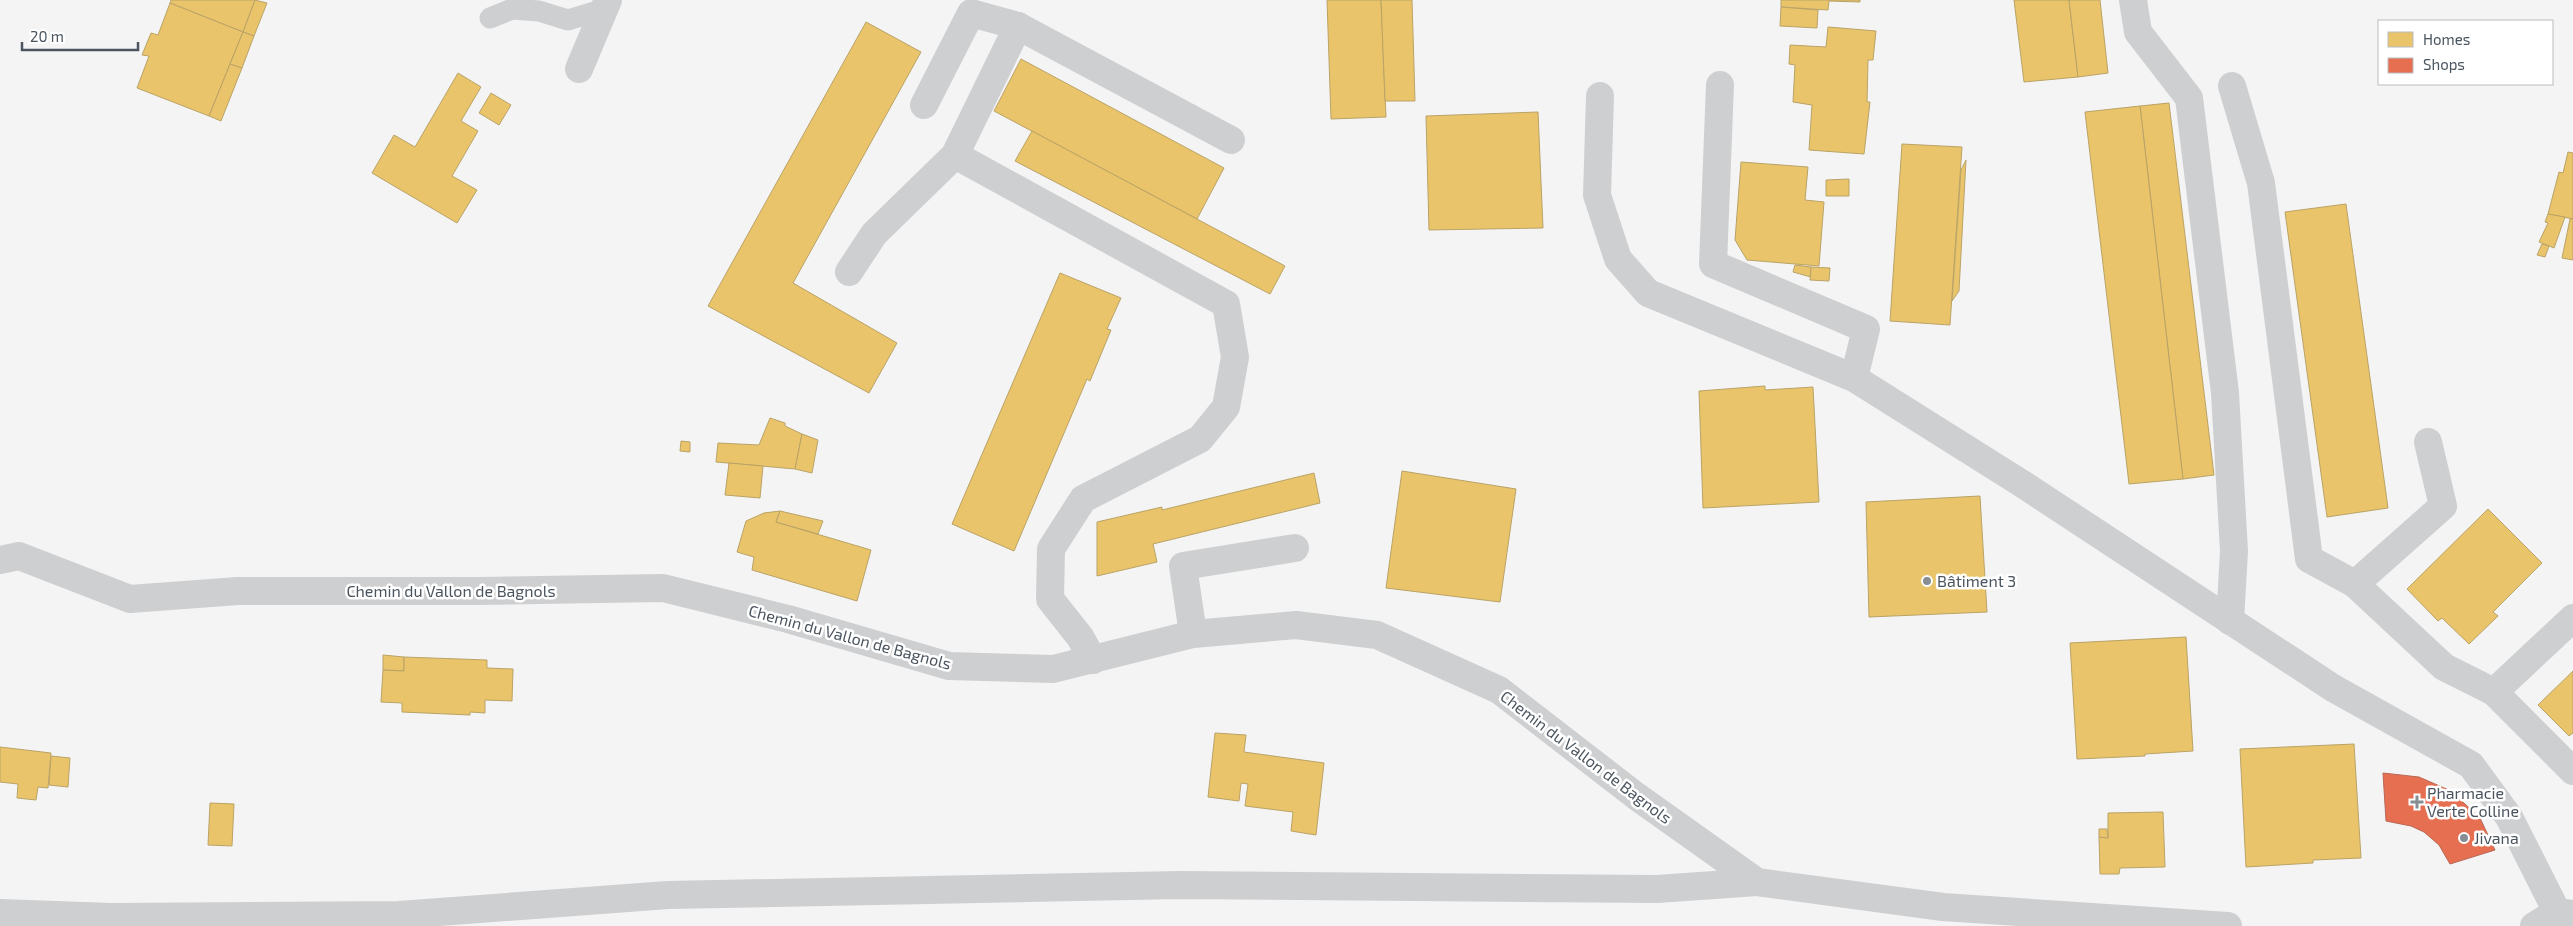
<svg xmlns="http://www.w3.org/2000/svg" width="2573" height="926" font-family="'Exo 2',sans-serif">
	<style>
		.homes { fill: #e9c46a; stroke: #baa367 }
		.shops { fill: #e76f51; stroke: #b86755 }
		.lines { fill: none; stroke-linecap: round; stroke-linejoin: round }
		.lane { stroke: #cecfd1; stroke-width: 21 }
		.street { stroke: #cecfd1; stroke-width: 28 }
		.poi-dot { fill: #868d93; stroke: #fff; stroke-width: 2 }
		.labels { text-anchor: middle; stroke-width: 5; stroke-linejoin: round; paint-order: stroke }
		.poi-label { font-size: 16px; fill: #4b555f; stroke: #fff; text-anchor: start }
		.street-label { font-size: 16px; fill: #4b555f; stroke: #fff }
	</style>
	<rect width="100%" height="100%" fill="#f4f4f4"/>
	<!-- homes -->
	<g class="homes">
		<path d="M 171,0 L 255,0 L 243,32 L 170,3 Z"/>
		<path d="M 255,0 L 267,3 L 254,36 L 243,32 Z"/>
		<path d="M 1327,0 L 1381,0 L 1386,117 L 1331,119 Z"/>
		<path d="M 1381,0 L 1412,0 L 1415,101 L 1385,101 Z"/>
		<path d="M 1781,0 L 1860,0 L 1860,2 L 1829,1 L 1828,10 L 1781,7 Z"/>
		<path d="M 2014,0 L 2069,0 L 2078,77 L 2024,82 Z"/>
		<path d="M 2069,0 L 2100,0 L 2108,73 L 2078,77 Z"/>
		<path d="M 170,3 L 243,32 L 209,116 L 137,88 L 149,56 L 142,55 L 151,33 L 158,35 Z"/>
		<path d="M 1781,7 L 1818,10 L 1817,28 L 1780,26 Z"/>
		<path d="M 866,22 L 921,52 L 793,283 L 897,343 L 869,393 L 708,306 Z"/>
		<path d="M 1828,27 L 1876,31 L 1873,60 L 1868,60 L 1867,102 L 1870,102 L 1864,154 L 1809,150 L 1812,105 L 1793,102 L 1795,65 L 1789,64 L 1790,45 L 1826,47 Z"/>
		<path d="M 243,32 L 254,36 L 242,68 L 230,64 Z"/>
		<path d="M 1021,59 L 1224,168 L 1197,219 L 994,111 Z"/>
		<path d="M 230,64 L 242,68 L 221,121 L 209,116 Z"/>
		<path d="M 458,73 L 481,87 L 461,121 L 478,131 L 452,176 L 477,190 L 457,223 L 372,173 L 394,135 L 415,147 Z"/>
		<path d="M 491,93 L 511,105 L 499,125 L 479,113 Z"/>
		<path d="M 2169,103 L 2214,475 L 2183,479 L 2140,106 Z"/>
		<path d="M 2140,106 L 2183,479 L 2129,484 L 2085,112 Z"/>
		<path d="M 1538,112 L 1543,228 L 1429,230 L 1426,116 Z"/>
		<path d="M 1032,131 L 1285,266 L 1270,294 L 1015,161 Z"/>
		<path d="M 1902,144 L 1962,147 L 1950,325 L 1890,321 Z"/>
		<path d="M 2568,152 L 2573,153 L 2573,219 L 2548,214 L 2559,172 L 2563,173 Z"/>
		<path d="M 1966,160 L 1959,291 L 1952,301 L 1961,170 Z"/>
		<path d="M 1741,162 L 1808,167 L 1805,200 L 1824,202 L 1819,266 L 1747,260 L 1735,240 Z"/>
		<path d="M 1849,179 L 1849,196 L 1826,196 L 1826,180 Z"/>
		<path d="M 2346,204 L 2388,508 L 2327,517 L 2285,212 Z"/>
		<path d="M 2548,214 L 2565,217 L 2554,248 L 2539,242 L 2548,223 L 2545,222 Z"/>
		<path d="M 2570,219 L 2573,219 L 2573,260 L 2562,258 Z"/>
		<path d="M 2542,244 L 2549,246 L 2545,257 L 2537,255 Z"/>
		<path d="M 1795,265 L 1811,267 L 1811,277 L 1793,272 Z"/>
		<path d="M 1811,267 L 1830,268 L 1829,281 L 1810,280 Z"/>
		<path d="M 1060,273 L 1121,298 L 1107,329 L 1111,330 L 1090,381 L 1087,379 L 1014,551 L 952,524 Z"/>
		<path d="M 1765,386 L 1765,390 L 1813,387 L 1819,502 L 1703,508 L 1699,391 Z"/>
		<path d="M 770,418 L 785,423 L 785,426 L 802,434 L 795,469 L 716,462 L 718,443 L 759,445 Z"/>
		<path d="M 802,434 L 818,440 L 812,473 L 795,469 Z"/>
		<path d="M 681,441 L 690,442 L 690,452 L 680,451 Z"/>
		<path d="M 729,463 L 763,466 L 760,498 L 725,495 Z"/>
		<path d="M 1402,471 L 1516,489 L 1500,602 L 1386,588 Z"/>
		<path d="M 1314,473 L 1320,503 L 1153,544 L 1157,562 L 1097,576 L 1097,522 L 1162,507 L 1162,510 Z"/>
		<path d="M 1980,496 L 1987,612 L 1869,617 L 1866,502 Z"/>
		<path d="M 2488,509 L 2542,563 L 2493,612 L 2498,616 L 2469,644 L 2442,618 L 2438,621 L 2407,589 Z"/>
		<path d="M 780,511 L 776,522 L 871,550 L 857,601 L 752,570 L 754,557 L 737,552 L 746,521 L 764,513 Z"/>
		<path d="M 780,511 L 823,521 L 818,534 L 776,522 Z"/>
		<path d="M 2186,637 L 2193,751 L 2145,754 L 2145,756 L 2077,759 L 2070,643 Z"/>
		<path d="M 383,655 L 404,657 L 404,671 L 383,670 Z"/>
		<path d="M 404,657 L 487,660 L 487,668 L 513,669 L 512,701 L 485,700 L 485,713 L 470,712 L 470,715 L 402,712 L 402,703 L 381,702 L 383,670 L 404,671 Z"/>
		<path d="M 2573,671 L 2573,733 L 2569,736 L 2538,705 Z"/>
		<path d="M 1215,733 L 1246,735 L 1244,752 L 1324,763 L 1316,835 L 1291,831 L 1293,812 L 1245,806 L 1248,784 L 1241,783 L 1239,801 L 1208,797 Z"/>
		<path d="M 2354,744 L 2361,858 L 2313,860 L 2313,863 L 2246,867 L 2240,749 Z"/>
		<path d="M 0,747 L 51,753 L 48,788 L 38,787 L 36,800 L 17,798 L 18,784 L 0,782 Z"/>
		<path d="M 51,756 L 70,758 L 68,787 L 49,785 Z"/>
		<path d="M 210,803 L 234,804 L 232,846 L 208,845 Z"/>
		<path d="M 2163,812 L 2165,867 L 2120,868 L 2119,874 L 2100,874 L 2099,837 L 2108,838 L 2108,813 Z"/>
		<path d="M 2099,829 L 2107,829 L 2108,838 L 2099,837 Z"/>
	</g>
	<!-- shops -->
	<path class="shops" d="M 2383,773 L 2419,777 L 2451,791 L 2480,818 L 2495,850 L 2450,864 L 2439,845 L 2424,832 L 2411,826 L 2386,821 Z"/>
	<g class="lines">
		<!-- lane -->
		<path class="lane" d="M 490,18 L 512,9 L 539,11 L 568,20 L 604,9"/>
		<!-- street -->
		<g class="street">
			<path d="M 2133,0 L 2138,32 L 2189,98 L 2225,393 L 2234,551 L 2230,621"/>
			<path d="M 579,69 L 608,0"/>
			<path d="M 1720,85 L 1713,264 L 1866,329 L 1854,378"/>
			<path d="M 2232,86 L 2261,183 L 2309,559 L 2355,584"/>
			<path d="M 1600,96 L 1597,195 L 1618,259 L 1648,293 L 1854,378 L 2021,483 L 2333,688 L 2471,765 L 2509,817 L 2557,912"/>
			<path d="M 924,105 L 971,13 L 1018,26"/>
			<path d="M 955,155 L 1018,26 L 1231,140"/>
			<path d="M 849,272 L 874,234 L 955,155 L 1226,304 L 1235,357 L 1226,407 L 1200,439 L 1083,499 L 1051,549 L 1050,599 L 1080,637 L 1093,660"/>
			<path d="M 2428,442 L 2443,506 L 2355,584 L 2444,667 L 2494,692"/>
			<path d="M 0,560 L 19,556 L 130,599 L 238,591 L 478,591 L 663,588 L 788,619 L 949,666 L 1053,669 L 1193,634 L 1296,625 L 1377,635 L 1499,690 L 1636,796 L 1757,882 L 1943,907 L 2228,926"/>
			<path d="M 2573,618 L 2494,692 L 2573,771"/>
			<path d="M 1193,634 L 1183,566 L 1295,548"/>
			<path d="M 0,913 L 111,917 L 399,915 L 668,895 L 1180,885 L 1657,889 L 1757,882"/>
			<path d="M 2534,926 L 2557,912 L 2573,914"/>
		</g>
	</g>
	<!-- markers -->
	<g class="poi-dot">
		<circle cx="1927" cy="581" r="5"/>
		<path d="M2414.5 794.5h5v5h5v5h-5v5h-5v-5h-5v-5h5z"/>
		<circle cx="2464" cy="838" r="5"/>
	</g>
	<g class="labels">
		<!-- poi labels -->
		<g class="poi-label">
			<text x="1937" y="587">Bâtiment 3</text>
			<text x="2427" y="799">Pharmacie<tspan x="2427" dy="18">Verte Colline</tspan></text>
			<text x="2474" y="844">Jivana</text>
		</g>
		<!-- street labels -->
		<g class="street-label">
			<text x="451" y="597">Chemin du Vallon de Bagnols</text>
			<text transform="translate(850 637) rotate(15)" y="6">Chemin du Vallon de Bagnols</text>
			<text transform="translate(1586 757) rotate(37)" y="6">Chemin du Vallon de Bagnols</text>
		</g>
	</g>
	<!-- legend -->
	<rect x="2378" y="20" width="175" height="65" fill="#ffffff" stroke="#b7bbbf"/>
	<rect x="2388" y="32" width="25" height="15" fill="#e9c46a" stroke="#b7bbbf"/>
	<text x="2423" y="45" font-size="15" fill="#4b555f">Homes</text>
	<rect x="2388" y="58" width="25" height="15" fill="#e76f51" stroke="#b7bbbf"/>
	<text x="2423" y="70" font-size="15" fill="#4b555f">Shops</text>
	<!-- scale -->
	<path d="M22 42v8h116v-8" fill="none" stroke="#4b555f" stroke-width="2.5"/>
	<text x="30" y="42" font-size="15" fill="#4b555f" stroke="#ffffff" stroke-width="4" paint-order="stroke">20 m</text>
</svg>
